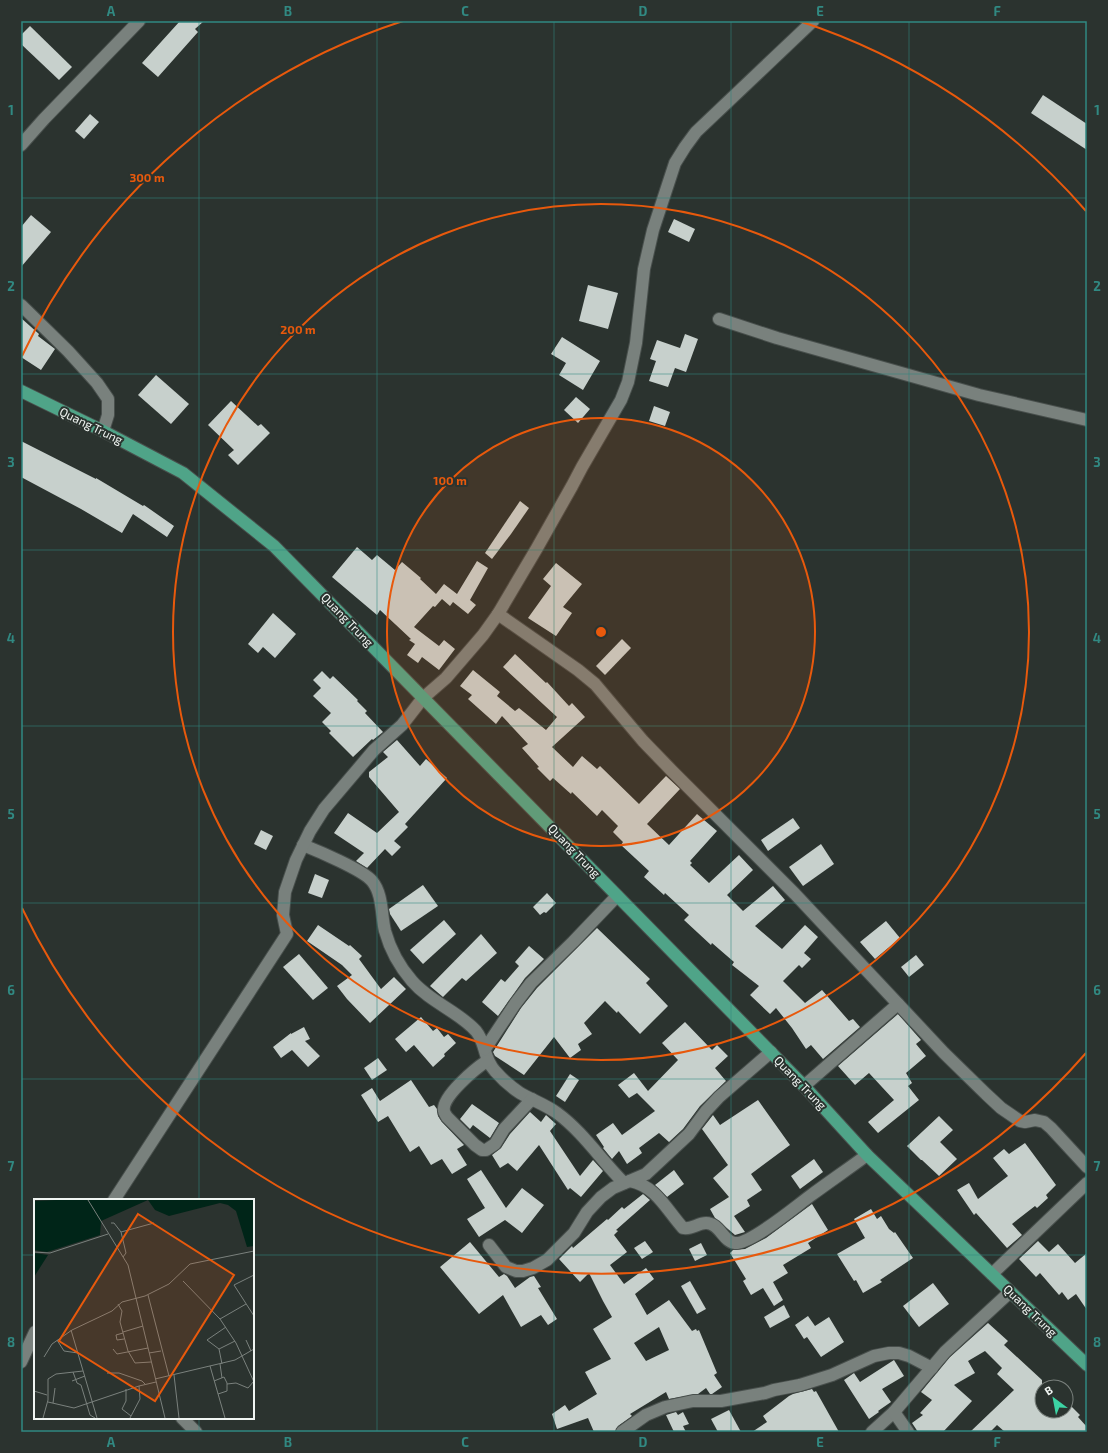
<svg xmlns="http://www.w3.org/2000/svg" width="1108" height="1453" font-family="'Exo 2',sans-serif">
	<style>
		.building { fill: #c7d0cc; fill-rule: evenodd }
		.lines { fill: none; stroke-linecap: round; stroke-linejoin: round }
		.minor-casing { stroke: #484f4c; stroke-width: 14 }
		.major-casing { stroke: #484f4c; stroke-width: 14 }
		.minor { stroke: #79817d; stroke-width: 12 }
		.major { stroke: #4fa488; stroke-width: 12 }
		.grid { fill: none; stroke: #318982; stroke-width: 1; stroke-opacity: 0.55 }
		.ring { fill: none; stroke: #e8590c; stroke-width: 2 }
		.labels { text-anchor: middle; stroke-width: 4; stroke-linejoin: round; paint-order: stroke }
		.street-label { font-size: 12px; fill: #f0f5f2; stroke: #2b332f }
		.inset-road { fill: none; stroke: #7a817d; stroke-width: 1 }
		.view { fill: #e8590c; fill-opacity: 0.15; stroke: #e8590c; stroke-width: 2 }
		.inset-edge { fill: none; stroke: #f0f5f2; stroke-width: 2 }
		.centre { fill: #e8590c; stroke: #2b332f; stroke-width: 2 }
		.ring-label { font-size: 12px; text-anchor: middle; font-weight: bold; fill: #e8590c; stroke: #2b332f; stroke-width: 4; stroke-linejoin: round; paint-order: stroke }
		.neatline { fill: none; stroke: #318982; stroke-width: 1.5 }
		.grid-label { font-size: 13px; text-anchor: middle; font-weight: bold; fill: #318982 }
	</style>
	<rect width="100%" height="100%" fill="#2b332f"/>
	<!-- building -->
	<g class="building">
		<path d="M 180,21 L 204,21 L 195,29 L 198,32 L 158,77 L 142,63 Z"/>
		<path d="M 30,26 L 72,67 L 59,80 L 21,44 L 21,35 Z"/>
		<path d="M 1043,95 L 1087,124 L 1087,150 L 1031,113 Z"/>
		<path d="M 90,114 L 99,122 L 84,139 L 75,131 Z"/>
		<path d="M 31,215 L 51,232 L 21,267 L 21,227 Z"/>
		<path d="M 674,219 L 695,229 L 689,242 L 668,232 Z"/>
		<path d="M 588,285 L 618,293 L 608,329 L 579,321 Z"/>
		<path d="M 21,318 L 39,334 L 38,336 L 55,349 L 41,370 L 21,357 Z"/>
		<path d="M 685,334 L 698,339 L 686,372 L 675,368 L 668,387 L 649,381 L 656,361 L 650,359 L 657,340 L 680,348 Z"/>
		<path d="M 562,337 L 600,361 L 583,390 L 559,375 L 566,363 L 551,354 Z"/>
		<path d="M 156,375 L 189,404 L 171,424 L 138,395 Z"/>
		<path d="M 576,397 L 590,409 L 578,423 L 564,410 Z"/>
		<path d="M 231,401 L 258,426 L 261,424 L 270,433 L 238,465 L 228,455 L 234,450 L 208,425 Z"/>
		<path d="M 654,406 L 670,412 L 665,426 L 649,421 Z"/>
		<path d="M 21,441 L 96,479 L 96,478 L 143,506 L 144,505 L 174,526 L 167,537 L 133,514 L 122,533 L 81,509 L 21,477 Z"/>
		<path d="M 520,501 L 529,508 L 511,534 L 492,559 L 485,553 Z"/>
		<path d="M 357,547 L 372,560 L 377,555 L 395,570 L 402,562 L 421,578 L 420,579 L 436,594 L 444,584 L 457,594 L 477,561 L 488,568 L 470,600 L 476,605 L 468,614 L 453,602 L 450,606 L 442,599 L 435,607 L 433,606 L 414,627 L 439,646 L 444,640 L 455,649 L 439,670 L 422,657 L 418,663 L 407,655 L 415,644 L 409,640 L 411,639 L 380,610 L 377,615 L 332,577 Z"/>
		<path d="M 556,563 L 582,584 L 563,607 L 572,613 L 556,636 L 528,618 L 551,586 L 543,579 Z"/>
		<path d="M 273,613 L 296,634 L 275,658 L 263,647 L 258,653 L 248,644 Z"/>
		<path d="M 622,639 L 631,648 L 605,675 L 596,666 Z"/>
		<path d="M 515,654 L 546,683 L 547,682 L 569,706 L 572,703 L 585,717 L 552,747 L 573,767 L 582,756 L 597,769 L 600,766 L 639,804 L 666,776 L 680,789 L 647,824 L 669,845 L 697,814 L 717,831 L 690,861 L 692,863 L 690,865 L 709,883 L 739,855 L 753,870 L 727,895 L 743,911 L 773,886 L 785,900 L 755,926 L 782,949 L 805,925 L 818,937 L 804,953 L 811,959 L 802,968 L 799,965 L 783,981 L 805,1003 L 822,990 L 849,1021 L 853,1019 L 860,1027 L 823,1059 L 811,1045 L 806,1049 L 792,1028 L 776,1008 L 770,1014 L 750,995 L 759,986 L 732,965 L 734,962 L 712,943 L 711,945 L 684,920 L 689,915 L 665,893 L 664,895 L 644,877 L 649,871 L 621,845 L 623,842 L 613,832 L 618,826 L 602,810 L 597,816 L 572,792 L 571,794 L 553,778 L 550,781 L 537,768 L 539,767 L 522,748 L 528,744 L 502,716 L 496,724 L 468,699 L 472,695 L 460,686 L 473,670 L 500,692 L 497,696 L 515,711 L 519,708 L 546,730 L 557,717 L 503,667 Z"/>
		<path d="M 322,671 L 330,679 L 333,676 L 358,700 L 357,701 L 367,711 L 365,713 L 383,732 L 373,740 L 372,739 L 353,757 L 329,733 L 331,731 L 322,722 L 331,713 L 313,696 L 321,688 L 313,680 Z"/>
		<path d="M 397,740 L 420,766 L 426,759 L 447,778 L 405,824 L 408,827 L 394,841 L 401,847 L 392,856 L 385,849 L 367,868 L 356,861 L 364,853 L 334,833 L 348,813 L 377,833 L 399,812 L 369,777 L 369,772 L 388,757 L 383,752 Z"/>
		<path d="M 793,818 L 800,828 L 768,851 L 761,840 Z"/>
		<path d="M 261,830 L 273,836 L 266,850 L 254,844 Z"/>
		<path d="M 821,844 L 834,864 L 803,886 L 789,867 Z"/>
		<path d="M 315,874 L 329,880 L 322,898 L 308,893 Z"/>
		<path d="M 423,885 L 438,906 L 401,931 L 390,914 L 389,909 Z"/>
		<path d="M 547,893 L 556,903 L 546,913 L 544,912 L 540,915 L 533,907 Z"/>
		<path d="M 444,920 L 456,934 L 423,964 L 410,950 Z"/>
		<path d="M 886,921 L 900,938 L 875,959 L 860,942 Z"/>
		<path d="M 318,925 L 349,946 L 350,945 L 362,956 L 359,959 L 381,989 L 394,977 L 406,989 L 370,1023 L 347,999 L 337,986 L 352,975 L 342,965 L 307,941 Z"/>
		<path d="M 597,928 L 650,979 L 646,983 L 668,1006 L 640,1034 L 618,1011 L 617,1013 L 605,1001 L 584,1023 L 592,1034 L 578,1044 L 581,1050 L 570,1058 L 554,1037 L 524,1075 L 495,1056 L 493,1052 L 521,1008 L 537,988 Z"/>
		<path d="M 481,934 L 497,953 L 466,981 L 462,978 L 443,997 L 430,986 Z"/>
		<path d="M 529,946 L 544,959 L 525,978 L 498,1016 L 482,1002 L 501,979 L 505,982 L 519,966 L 515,962 Z"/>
		<path d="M 299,954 L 328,988 L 313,1000 L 283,967 Z"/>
		<path d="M 916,955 L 924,965 L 909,977 L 901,967 Z"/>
		<path d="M 898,1014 L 921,1040 L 916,1044 L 926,1056 L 906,1073 L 912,1083 L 908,1086 L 919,1100 L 878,1133 L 868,1122 L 894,1100 L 869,1073 L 855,1085 L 838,1066 Z"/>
		<path d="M 421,1017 L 433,1031 L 437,1028 L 444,1037 L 448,1034 L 456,1043 L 444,1054 L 445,1056 L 433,1067 L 414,1045 L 406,1052 L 395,1039 Z"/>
		<path d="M 685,1022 L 712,1050 L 717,1045 L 728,1056 L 715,1068 L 726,1081 L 700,1106 L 683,1129 L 669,1142 L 659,1133 L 639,1148 L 642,1153 L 627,1164 L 619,1151 L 612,1159 L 603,1148 L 604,1147 L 596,1135 L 613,1123 L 622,1135 L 655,1111 L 637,1093 L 629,1098 L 618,1085 L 634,1073 L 648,1091 L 678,1060 L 662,1043 Z"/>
		<path d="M 304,1027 L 310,1039 L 305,1041 L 320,1056 L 308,1067 L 292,1050 L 281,1058 L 273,1047 L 291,1033 L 291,1034 Z"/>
		<path d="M 378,1058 L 387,1070 L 372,1080 L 364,1068 Z"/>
		<path d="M 570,1074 L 579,1080 L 565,1102 L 556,1096 Z"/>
		<path d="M 411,1080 L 429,1107 L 434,1105 L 437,1109 L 438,1116 L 442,1122 L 464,1145 L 457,1149 L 467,1165 L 452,1174 L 442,1159 L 431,1165 L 419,1146 L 410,1152 L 388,1116 L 378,1122 L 361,1095 L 372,1088 L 380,1101 Z"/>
		<path d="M 758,1100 L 790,1145 L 751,1174 L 762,1190 L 747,1200 L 750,1206 L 734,1216 L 745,1232 L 735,1235 L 715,1218 L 710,1209 L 729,1197 L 713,1178 L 728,1165 L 702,1129 L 713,1115 L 720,1125 Z"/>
		<path d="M 472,1104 L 499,1123 L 490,1138 L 473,1125 L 470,1129 L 460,1119 Z"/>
		<path d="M 530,1112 L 541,1122 L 546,1115 L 556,1124 L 550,1131 L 580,1176 L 593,1160 L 603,1171 L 581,1197 L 570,1188 L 568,1190 L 539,1145 L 517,1171 L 508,1163 L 500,1168 L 492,1155 L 501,1148 L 510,1134 Z"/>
		<path d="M 939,1116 L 953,1130 L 940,1142 L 957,1159 L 939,1176 L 922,1160 L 921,1160 L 907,1146 Z"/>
		<path d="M 1025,1143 L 1056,1185 L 1046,1195 L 1048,1198 L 1037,1208 L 1035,1206 L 1012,1224 L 1022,1235 L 1007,1248 L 976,1213 L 974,1215 L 957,1190 L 969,1183 L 978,1199 L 1008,1176 L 993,1158 L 1004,1149 L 1009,1154 Z"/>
		<path d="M 814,1159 L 823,1172 L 800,1189 L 791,1176 Z"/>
		<path d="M 481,1170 L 506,1208 L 522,1188 L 544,1205 L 522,1233 L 505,1220 L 479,1237 L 467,1219 L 485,1208 L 467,1179 Z"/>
		<path d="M 674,1170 L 684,1184 L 667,1197 L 655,1185 Z"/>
		<path d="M 643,1194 L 650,1200 L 616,1230 L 618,1231 L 614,1235 L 627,1252 L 610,1265 L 624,1284 L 646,1268 L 654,1279 L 635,1294 L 647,1315 L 669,1300 L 692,1331 L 696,1329 L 697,1331 L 699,1330 L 717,1373 L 714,1375 L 722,1387 L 712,1394 L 710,1394 L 706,1388 L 698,1394 L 669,1399 L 666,1392 L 630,1414 L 632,1416 L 618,1426 L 615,1432 L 594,1432 L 588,1418 L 557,1429 L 552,1414 L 565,1405 L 569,1411 L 597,1394 L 585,1372 L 611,1359 L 593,1329 L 612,1317 L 603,1301 L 589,1273 L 580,1282 L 559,1259 L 572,1246 L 573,1248 L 607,1219 L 608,1220 L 622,1207 L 624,1209 ZM 659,1327 L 669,1350 L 646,1361 L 634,1343 Z"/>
		<path d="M 812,1204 L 828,1230 L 808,1243 L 811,1248 L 783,1265 L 788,1273 L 773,1282 L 783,1300 L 774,1306 L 763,1288 L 751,1295 L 743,1281 L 746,1279 L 730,1253 L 733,1250 L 745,1249 L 766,1238 Z"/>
		<path d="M 871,1209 L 877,1219 L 881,1216 L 889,1229 L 894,1233 L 895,1232 L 913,1258 L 880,1280 L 882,1282 L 863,1293 L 856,1280 L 854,1281 L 837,1254 L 865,1238 L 854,1219 Z"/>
		<path d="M 645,1241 L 653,1252 L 642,1259 L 634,1248 Z"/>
		<path d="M 1038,1241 L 1049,1252 L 1058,1244 L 1075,1263 L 1087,1253 L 1087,1310 L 1076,1294 L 1068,1300 L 1062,1292 L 1059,1295 L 1040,1273 L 1036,1277 L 1019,1259 Z"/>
		<path d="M 470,1242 L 499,1277 L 504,1274 L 507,1276 L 515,1288 L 530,1277 L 534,1276 L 541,1287 L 538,1288 L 557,1319 L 548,1325 L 541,1315 L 521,1327 L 503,1295 L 479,1314 L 440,1267 Z"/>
		<path d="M 701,1243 L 707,1255 L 695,1261 L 689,1249 Z"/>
		<path d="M 690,1281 L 706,1309 L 697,1314 L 681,1286 Z"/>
		<path d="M 933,1283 L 949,1304 L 919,1327 L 903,1306 Z"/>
		<path d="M 784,1305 L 790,1317 L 770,1328 L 764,1317 Z"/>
		<path d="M 808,1316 L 815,1326 L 829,1317 L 844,1342 L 821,1357 L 807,1337 L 804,1339 L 795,1325 Z"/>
		<path d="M 988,1323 L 1008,1341 L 1004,1345 L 1042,1380 L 1042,1411 L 1066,1411 L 1066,1401 L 1080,1415 L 1078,1417 L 1087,1427 L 1087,1432 L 1005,1432 L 997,1425 L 990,1432 L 970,1432 L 1014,1390 L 997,1374 L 1002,1368 L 985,1351 L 968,1361 L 975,1373 L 954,1385 L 972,1401 L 943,1432 L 918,1432 L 912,1423 L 923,1415 L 920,1413 L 932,1400 L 921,1392 L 950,1357 Z"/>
		<path d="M 894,1360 L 904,1376 L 882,1389 L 891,1402 L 878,1411 L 879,1412 L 869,1419 L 844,1380 L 854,1373 L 860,1382 Z"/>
		<path d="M 812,1389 L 814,1392 L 816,1391 L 839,1432 L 752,1432 L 767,1422 L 763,1416 L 789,1396 L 793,1394 Z"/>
		<path d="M 729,1410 L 741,1432 L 718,1432 L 711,1419 Z"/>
		<path d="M 676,1412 L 678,1415 L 683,1412 L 689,1424 L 683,1426 L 686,1432 L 674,1432 L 666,1415 Z"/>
	</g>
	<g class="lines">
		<defs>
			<g id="minor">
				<path d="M 21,145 L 44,119 L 139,21"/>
				<path d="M 21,305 L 68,351 L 97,383 L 108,399 L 108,415 L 103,431"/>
				<path d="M 719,319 L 777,338 L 979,395 L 1087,420"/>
				<path d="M 498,614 L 578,670 L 595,684 L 643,741 L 673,772 L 795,894 L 944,1053 L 986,1094 L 1001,1108 L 1020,1121 L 1025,1122 L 1035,1120 L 1044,1122 L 1051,1128 L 1087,1167"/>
				<path d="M 303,845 C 318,851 363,870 372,881 C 383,894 381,915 385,931 C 390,949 399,966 412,981 C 430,1002 459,1012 476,1031 C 486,1043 483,1058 495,1071 C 502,1079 511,1087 520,1093 C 532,1100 546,1105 557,1113 C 583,1132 601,1160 624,1183"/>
				<path d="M 485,1049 L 515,1004 L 531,983 L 573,942 L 617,896"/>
				<path d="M 487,1061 C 476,1068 441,1097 444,1111 C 444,1113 446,1115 447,1117 L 475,1145 L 482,1150 L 486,1150 L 495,1144 L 504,1129 L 532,1099"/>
				<path d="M 804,1086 L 898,1004"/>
				<path d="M 630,1181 C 656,1186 666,1209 683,1228 C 691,1230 698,1223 706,1223 C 720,1223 723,1242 735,1243 C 751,1244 795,1207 810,1196 C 829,1182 848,1169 867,1155"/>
				<path d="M 114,1200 L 287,934 L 283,915 L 285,892 L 296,860 L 310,831 L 324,809 L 374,750 L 402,725 L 423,698 L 446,678 L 483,635 L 498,614 L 537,548 L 572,486 L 582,467 L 621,400 L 628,382 L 636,343 L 644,269 L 653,230 L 675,163 L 685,147 L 696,132 L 813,21"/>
				<path d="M 489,1245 L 506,1267 L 516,1271 L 523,1271 L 533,1268 L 547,1260 L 574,1233 L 587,1212 L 601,1197 L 613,1188 L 646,1174 L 689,1134 L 706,1111 L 719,1097 L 771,1052"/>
				<path d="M 992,1274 L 1087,1183"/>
				<path d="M 21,1362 L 35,1332"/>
				<path d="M 182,1418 L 196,1432"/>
				<path d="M 622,1432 L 646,1415 L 665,1407 L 693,1401 L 721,1401 L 765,1393 L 774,1390 L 800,1385 L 832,1375 L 874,1356 L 889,1353 L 899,1353 L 909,1356 L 932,1368"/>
				<path d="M 872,1432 L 894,1412"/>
				<path d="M 908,1432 L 894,1412 L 945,1352 L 1010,1292"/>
			</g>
			<path id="major" d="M 21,391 L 103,431 L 183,473 L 274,546 L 804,1086 L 867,1155 L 1087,1365"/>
		</defs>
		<!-- minor casing -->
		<use href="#minor" class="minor-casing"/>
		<!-- major casing -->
		<use href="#major" class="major-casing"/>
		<!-- minor -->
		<use href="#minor" class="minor"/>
		<!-- major -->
		<use href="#major" class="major"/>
	</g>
	<!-- grid -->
	<path class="grid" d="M 199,21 L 199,1200M 377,21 L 377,1432M 554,21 L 554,1432M 731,21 L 731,1432M 909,21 L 909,1432M 21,198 L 1087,198M 21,374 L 1087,374M 21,550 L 1087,550M 21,726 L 1087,726M 21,903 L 1087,903M 21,1079 L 1087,1079M 21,1255 L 35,1255M 253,1255 L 1087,1255M 199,1418 L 199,1432"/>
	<!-- distance rings -->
	<circle cx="601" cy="632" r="214" fill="#e8590c" fill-opacity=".12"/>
	<g class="ring">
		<circle cx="601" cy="632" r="214"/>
		<circle cx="601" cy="632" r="428"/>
		<path d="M1086 1053A642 642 0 0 1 22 908M22 356A642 642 0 0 1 403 21M799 21A642 642 0 0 1 1086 211"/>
	</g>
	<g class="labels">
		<!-- street labels -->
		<g class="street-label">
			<text transform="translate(91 426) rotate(26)" y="4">Quang Trung</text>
			<text transform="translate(347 620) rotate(46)" y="4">Quang Trung</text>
			<text transform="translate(574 851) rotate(46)" y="4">Quang Trung</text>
			<text transform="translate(800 1083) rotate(46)" y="4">Quang Trung</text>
			<text transform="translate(1030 1311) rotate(44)" y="4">Quang Trung</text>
		</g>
	</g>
	<!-- overview -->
	<g transform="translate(34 1199)">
		<rect width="220" height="220" fill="#2b332f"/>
		<path d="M 22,1 L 220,1 L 220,47 L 213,48 L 202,12 L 194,6 L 186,4 L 135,17 L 121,11 L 114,1 L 67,22 L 66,36 L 13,53 L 0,51 L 0,2 ZM 0,54 L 14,56 L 0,78 Z" fill="#002518"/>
		<path class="inset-road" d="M 54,1 L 94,66 L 131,219M 77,24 L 80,24 L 87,33M 0,53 L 16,54 L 74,35M 89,58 L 92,54 L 87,33 L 120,24M 220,76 L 200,86 L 220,117M 149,82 L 186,120 L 202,144 L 220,183M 114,96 L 135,177M 84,105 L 88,112 L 86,123 L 94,152M 186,120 L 212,105M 37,131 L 63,219M 89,133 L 109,127M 89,134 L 82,136 L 83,141 L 90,140M 23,141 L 30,152 L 44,154M 212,141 L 217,152M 79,150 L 83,155 L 114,149M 185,150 L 201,142M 94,152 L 101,164 L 117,163M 115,154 L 127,152M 10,158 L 18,145 L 38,131 L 78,112 L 88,103 L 111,97 L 135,85 L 156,65 L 220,52M 186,165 L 188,179M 188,165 L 185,150 L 173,141 L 192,128M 176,167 L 191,219M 39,173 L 43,184 L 47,186 L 56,216 L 61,219M 73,174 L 85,174 L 108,182 L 111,185M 140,176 L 145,219M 121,180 L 201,161 L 220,150M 38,182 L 51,177M 180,182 L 190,178 L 193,184 L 193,192 L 184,195M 193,185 L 202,184 L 214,189 L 220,182M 92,190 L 92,202 L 88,210 L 97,217M 0,192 L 13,196M 14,203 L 40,209 L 105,187M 19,204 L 21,189M 9,219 L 14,201 L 14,180 L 22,175 L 49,172M 96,219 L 106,200 L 105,187 L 122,183"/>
		<path class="view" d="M 104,15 L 200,76 L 121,202 L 25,142 Z"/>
		<rect width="220" height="220" class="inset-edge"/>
	</g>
	<circle cx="601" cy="632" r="6" class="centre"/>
	<g class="ring-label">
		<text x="147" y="182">300 m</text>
		<text x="298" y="334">200 m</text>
		<text x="450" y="485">100 m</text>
	</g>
	<!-- border -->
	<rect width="1108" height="1453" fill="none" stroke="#2b332f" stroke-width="44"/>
	<!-- north arrow -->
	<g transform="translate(1054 1399) rotate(328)"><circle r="19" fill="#2b332f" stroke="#7a817d"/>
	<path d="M0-3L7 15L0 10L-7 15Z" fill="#3cd4a4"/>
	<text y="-6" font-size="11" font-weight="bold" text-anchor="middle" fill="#f0f5f2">B</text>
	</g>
	<rect x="22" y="22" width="1064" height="1409" class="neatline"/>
	<g class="grid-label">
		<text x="111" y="16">A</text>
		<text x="288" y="16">B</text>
		<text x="465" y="16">C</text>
		<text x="643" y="16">D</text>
		<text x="820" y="16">E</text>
		<text x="997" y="16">F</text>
		<text x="11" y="115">1</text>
		<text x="1097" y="115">1</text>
		<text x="11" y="291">2</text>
		<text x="1097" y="291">2</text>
		<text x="11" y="467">3</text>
		<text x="1097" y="467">3</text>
		<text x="11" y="643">4</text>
		<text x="1097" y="643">4</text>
		<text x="11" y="819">5</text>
		<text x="1097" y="819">5</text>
		<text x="11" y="995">6</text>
		<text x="1097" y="995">6</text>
		<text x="11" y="1171">7</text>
		<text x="1097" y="1171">7</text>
		<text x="11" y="1347">8</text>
		<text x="1097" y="1347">8</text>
		<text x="111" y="1447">A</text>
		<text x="288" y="1447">B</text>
		<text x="465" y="1447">C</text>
		<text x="643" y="1447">D</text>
		<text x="820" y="1447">E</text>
		<text x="997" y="1447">F</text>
	</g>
</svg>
